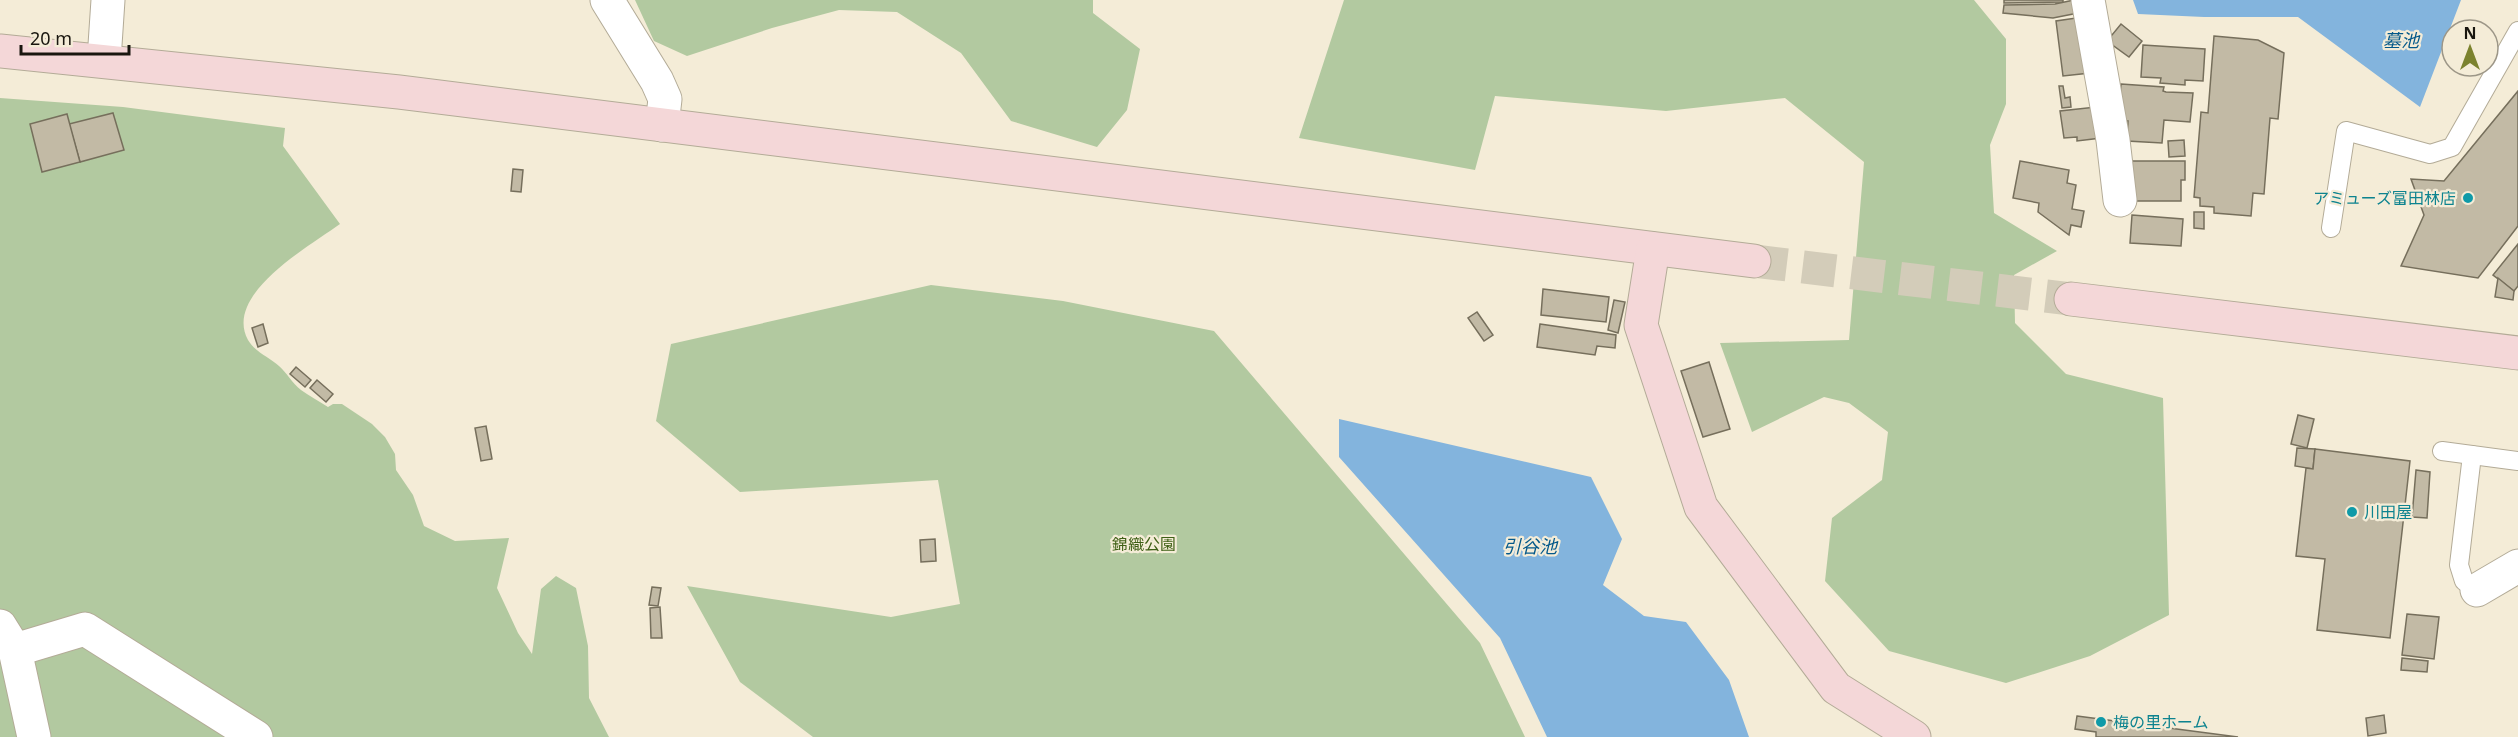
<svg xmlns="http://www.w3.org/2000/svg" width="2518" height="737" font-family="'Noto Sans','Noto Sans JP',sans-serif">
	<style>
		.green { fill: #b2c9a0 }
		.water { fill: #83b4dd }
		.building { fill: #c2baa5; stroke: #766f5c; stroke-width: 1.5 }
		.lines { fill: none; stroke-linecap: round; stroke-linejoin: round }
		.secondary-tunnel { stroke: #d3ccb9; stroke-width: 33; stroke-dasharray: 33 16; stroke-linecap: butt }
		.lane-casing { stroke: #b3ab97; stroke-width: 20 }
		.street-casing { stroke: #b3ab97; stroke-width: 35 }
		.secondary-casing { stroke: #b3ab97; stroke-width: 35 }
		.lane { stroke: #fff; stroke-width: 18 }
		.street { stroke: #fff; stroke-width: 33 }
		.secondary { stroke: #f4d7d8; stroke-width: 33 }
		.culture-dot { fill: #0f9aa8; stroke: #f4ecd7; stroke-width: 2 }
		.labels { text-anchor: middle; stroke-width: 4.5; stroke-linejoin: round; paint-order: stroke }
		.culture-label { font-size: 16px; fill: #0d838f; stroke: #f4ecd7; text-anchor: start }
		.park-label { font-size: 16px; fill: #3f6016; stroke: #f4ecd7 }
		.water-label { font-size: 18px; font-style: italic; fill: #03588a; stroke: #f4ecd7 }
	</style>
	<rect width="100%" height="100%" fill="#f4ecd7"/>
	<!-- green -->
	<g class="green">
		<path d="M 635,0 L 1093,0 L 1093,13 L 1140,49 L 1127,110 L 1097,147 L 1011,121 L 961,53 L 897,12 L 839,10 L 772,28 L 687,56 L 654,41 Z"/>
		<path d="M 1344,0 L 1974,0 L 2006,39 L 2006,104 L 1990,145 L 1994,213 L 2057,251 L 2014,275 L 2015,323 L 2066,374 L 2163,398 L 2169,615 L 2090,656 L 2006,683 L 1889,651 L 1825,581 L 1832,518 L 1882,480 L 1888,432 L 1849,403 L 1824,397 L 1752,432 L 1720,343 L 1849,340 L 1864,162 L 1785,98 L 1666,111 L 1495,96 L 1475,170 L 1299,138 Z"/>
		<path d="M 0,98 L 123,107 L 285,128 L 283,146 L 340,224 C 310,246 223,294 248,340 C 255,352 269,357 279,366 C 287,373 292,383 301,390 C 309,396 319,401 328,407 L 333,404 L 342,404 L 372,424 L 385,437 L 395,454 L 396,470 L 413,495 L 424,526 L 455,541 L 509,538 L 497,588 L 518,633 L 532,654 L 541,589 L 556,576 L 576,588 L 588,646 L 589,698 L 609,737 L 0,737 Z"/>
		<path d="M 931,285 L 1063,301 L 1214,331 L 1480,643 L 1525,737 L 813,737 L 740,682 L 687,586 L 891,617 L 960,604 L 938,480 L 740,492 L 656,421 L 671,344 Z"/>
	</g>
	<!-- water -->
	<g class="water">
		<path d="M 2133,0 L 2461,0 L 2420,107 L 2298,17 L 2204,17 L 2138,14 Z"/>
		<path d="M 1339,419 L 1591,477 L 1622,539 L 1603,585 L 1644,616 L 1686,622 L 1729,680 L 1749,737 L 1547,737 L 1500,638 L 1339,457 Z"/>
	</g>
	<!-- building -->
	<g class="building">
		<path d="M 2004,0 L 2063,0 L 2063,2 L 2004,3 Z"/>
		<path d="M 2074,0 L 2088,11 L 2053,18 L 2003,13 L 2004,5 L 2055,4 Z"/>
		<path d="M 2083,17 L 2090,73 L 2063,76 L 2056,21 Z"/>
		<path d="M 2121,24 L 2142,41 L 2129,57 L 2107,41 Z"/>
		<path d="M 2214,36 L 2258,40 L 2284,53 L 2278,119 L 2270,118 L 2264,194 L 2253,193 L 2251,216 L 2214,213 L 2214,207 L 2200,206 L 2200,198 L 2194,197 L 2201,112 L 2208,113 Z"/>
		<path d="M 2143,45 L 2205,49 L 2203,81 L 2185,80 L 2185,85 L 2160,83 L 2161,78 L 2141,77 Z"/>
		<path d="M 2121,84 L 2164,87 L 2163,91 L 2166,92 L 2193,93 L 2190,122 L 2164,120 L 2162,143 L 2127,141 L 2128,121 L 2118,120 Z"/>
		<path d="M 2059,86 L 2063,86 L 2065,98 L 2070,97 L 2071,107 L 2062,108 Z"/>
		<path d="M 2518,91 L 2518,226 L 2478,278 L 2401,266 L 2424,215 L 2411,179 L 2444,181 Z"/>
		<path d="M 2096,107 L 2101,138 L 2077,141 L 2077,137 L 2064,138 L 2060,111 Z"/>
		<path d="M 113,113 L 124,150 L 80,162 L 69,124 Z"/>
		<path d="M 67,114 L 80,162 L 42,172 L 30,124 Z"/>
		<path d="M 2184,140 L 2185,156 L 2169,157 L 2168,141 Z"/>
		<path d="M 2020,161 L 2069,170 L 2067,183 L 2076,185 L 2072,209 L 2084,211 L 2081,227 L 2071,225 L 2069,235 L 2038,212 L 2039,203 L 2013,198 Z"/>
		<path d="M 2129,161 L 2185,161 L 2185,180 L 2181,180 L 2181,201 L 2129,201 Z"/>
		<path d="M 513,169 L 523,170 L 521,192 L 511,191 Z"/>
		<path d="M 2194,212 L 2204,212 L 2204,229 L 2194,228 Z"/>
		<path d="M 2132,215 L 2183,219 L 2181,246 L 2130,243 Z"/>
		<path d="M 2518,244 L 2518,286 L 2514,291 L 2493,275 Z"/>
		<path d="M 2498,278 L 2514,291 L 2513,300 L 2495,297 Z"/>
		<path d="M 1543,289 L 1609,297 L 1606,322 L 1541,315 Z"/>
		<path d="M 1614,300 L 1625,302 L 1618,333 L 1608,330 Z"/>
		<path d="M 1477,312 L 1493,335 L 1484,341 L 1468,318 Z"/>
		<path d="M 263,324 L 268,343 L 258,347 L 252,328 Z"/>
		<path d="M 1540,324 L 1616,335 L 1615,348 L 1597,346 L 1595,355 L 1537,347 Z"/>
		<path d="M 1709,362 L 1730,429 L 1703,437 L 1681,371 Z"/>
		<path d="M 296,367 L 311,380 L 305,387 L 290,374 Z"/>
		<path d="M 317,380 L 333,394 L 326,402 L 310,388 Z"/>
		<path d="M 2298,415 L 2314,419 L 2307,448 L 2291,444 Z"/>
		<path d="M 486,426 L 492,459 L 481,461 L 475,428 Z"/>
		<path d="M 2297,448 L 2315,449 L 2313,469 L 2295,466 Z"/>
		<path d="M 2315,449 L 2410,461 L 2390,638 L 2317,630 L 2325,559 L 2296,556 L 2306,468 L 2313,469 Z"/>
		<path d="M 2416,470 L 2430,472 L 2427,518 L 2412,517 Z"/>
		<path d="M 935,539 L 936,561 L 921,562 L 920,540 Z"/>
		<path d="M 652,587 L 661,588 L 658,606 L 649,605 Z"/>
		<path d="M 660,607 L 662,638 L 651,638 L 650,608 Z"/>
		<path d="M 2407,614 L 2439,617 L 2434,659 L 2402,655 Z"/>
		<path d="M 2402,658 L 2428,661 L 2427,672 L 2401,670 Z"/>
		<path d="M 2384,715 L 2386,733 L 2368,736 L 2366,718 Z"/>
		<path d="M 2077,716 L 2238,737 L 2096,737 L 2096,732 L 2075,729 Z"/>
	</g>
	<g class="lines">
		<!-- secondary-tunnel -->
		<path class="secondary-tunnel" d="M 1754,261 L 2071,299"/>
		<defs>
			<g id="lane">
				<path d="M 2331,228 L 2346,131 L 2430,154 L 2452,147 L 2518,31"/>
				<path d="M 2442,451 L 2518,461"/>
				<path d="M 2472,455 L 2459,565 L 2464,581 L 2477,590"/>
			</g>
			<g id="street">
				<path d="M 607,0 L 657,81 L 665,99 L 662,125"/>
				<path d="M 2088,0 L 2113,140 L 2120,200"/>
				<path d="M 104,60 L 108,0"/>
				<path d="M 2477,590 L 2518,566"/>
				<path d="M 0,626 L 15,650 L 34,737"/>
				<path d="M 15,650 L 85,629 L 256,737"/>
			</g>
			<g id="secondary">
				<path d="M 0,51 L 399,92 L 1754,261"/>
				<path d="M 1653,249 L 1641,325 L 1701,507 L 1836,688 L 1914,737"/>
				<path d="M 2071,299 L 2518,353"/>
			</g>
		</defs>
		<!-- lane casing -->
		<use href="#lane" class="lane-casing"/>
		<!-- street casing -->
		<use href="#street" class="street-casing"/>
		<!-- secondary casing -->
		<use href="#secondary" class="secondary-casing"/>
		<!-- lane -->
		<use href="#lane" class="lane"/>
		<!-- street -->
		<use href="#street" class="street"/>
		<!-- secondary -->
		<use href="#secondary" class="secondary"/>
	</g>
	<!-- markers -->
	<g class="culture-dot">
		<circle cx="2468" cy="198" r="6"/>
		<circle cx="2352" cy="512" r="6"/>
		<circle cx="2101" cy="722" r="6"/>
	</g>
	<g class="labels">
		<!-- culture labels -->
		<g class="culture-label">
			<text x="2456" y="204" text-anchor="end">アミューズ富田林店</text>
			<text x="2364" y="518">川田屋</text>
			<text x="2113" y="728">梅の里ホーム</text>
		</g>
		<!-- park labels -->
		<g class="park-label">
			<text x="1144" y="550">錦織公園</text>
		</g>
		<!-- water labels -->
		<g class="water-label">
			<text x="2401" y="47">墓池</text>
			<text x="1530" y="553">引谷池</text>
		</g>
	</g>
	<!-- north arrow -->
	<g transform="translate(2470 48)"><circle r="28" fill="#f4ecd7" stroke="#9c9687" stroke-width="1.5"/>
	<path d="M0-4.5L10 22L0 15L-10 22Z" fill="#7b822e"/>
	<text y="-9" font-size="16" font-weight="bold" text-anchor="middle" fill="#19160f">N</text>
	</g>
	<!-- scale -->
	<path d="M21 45v9h108v-9" fill="none" stroke="#19160f" stroke-width="3"/>
	<text x="30" y="45" font-size="18" fill="#19160f" stroke="#f4ecd7" stroke-width="4.5" paint-order="stroke">20 m</text>
</svg>
